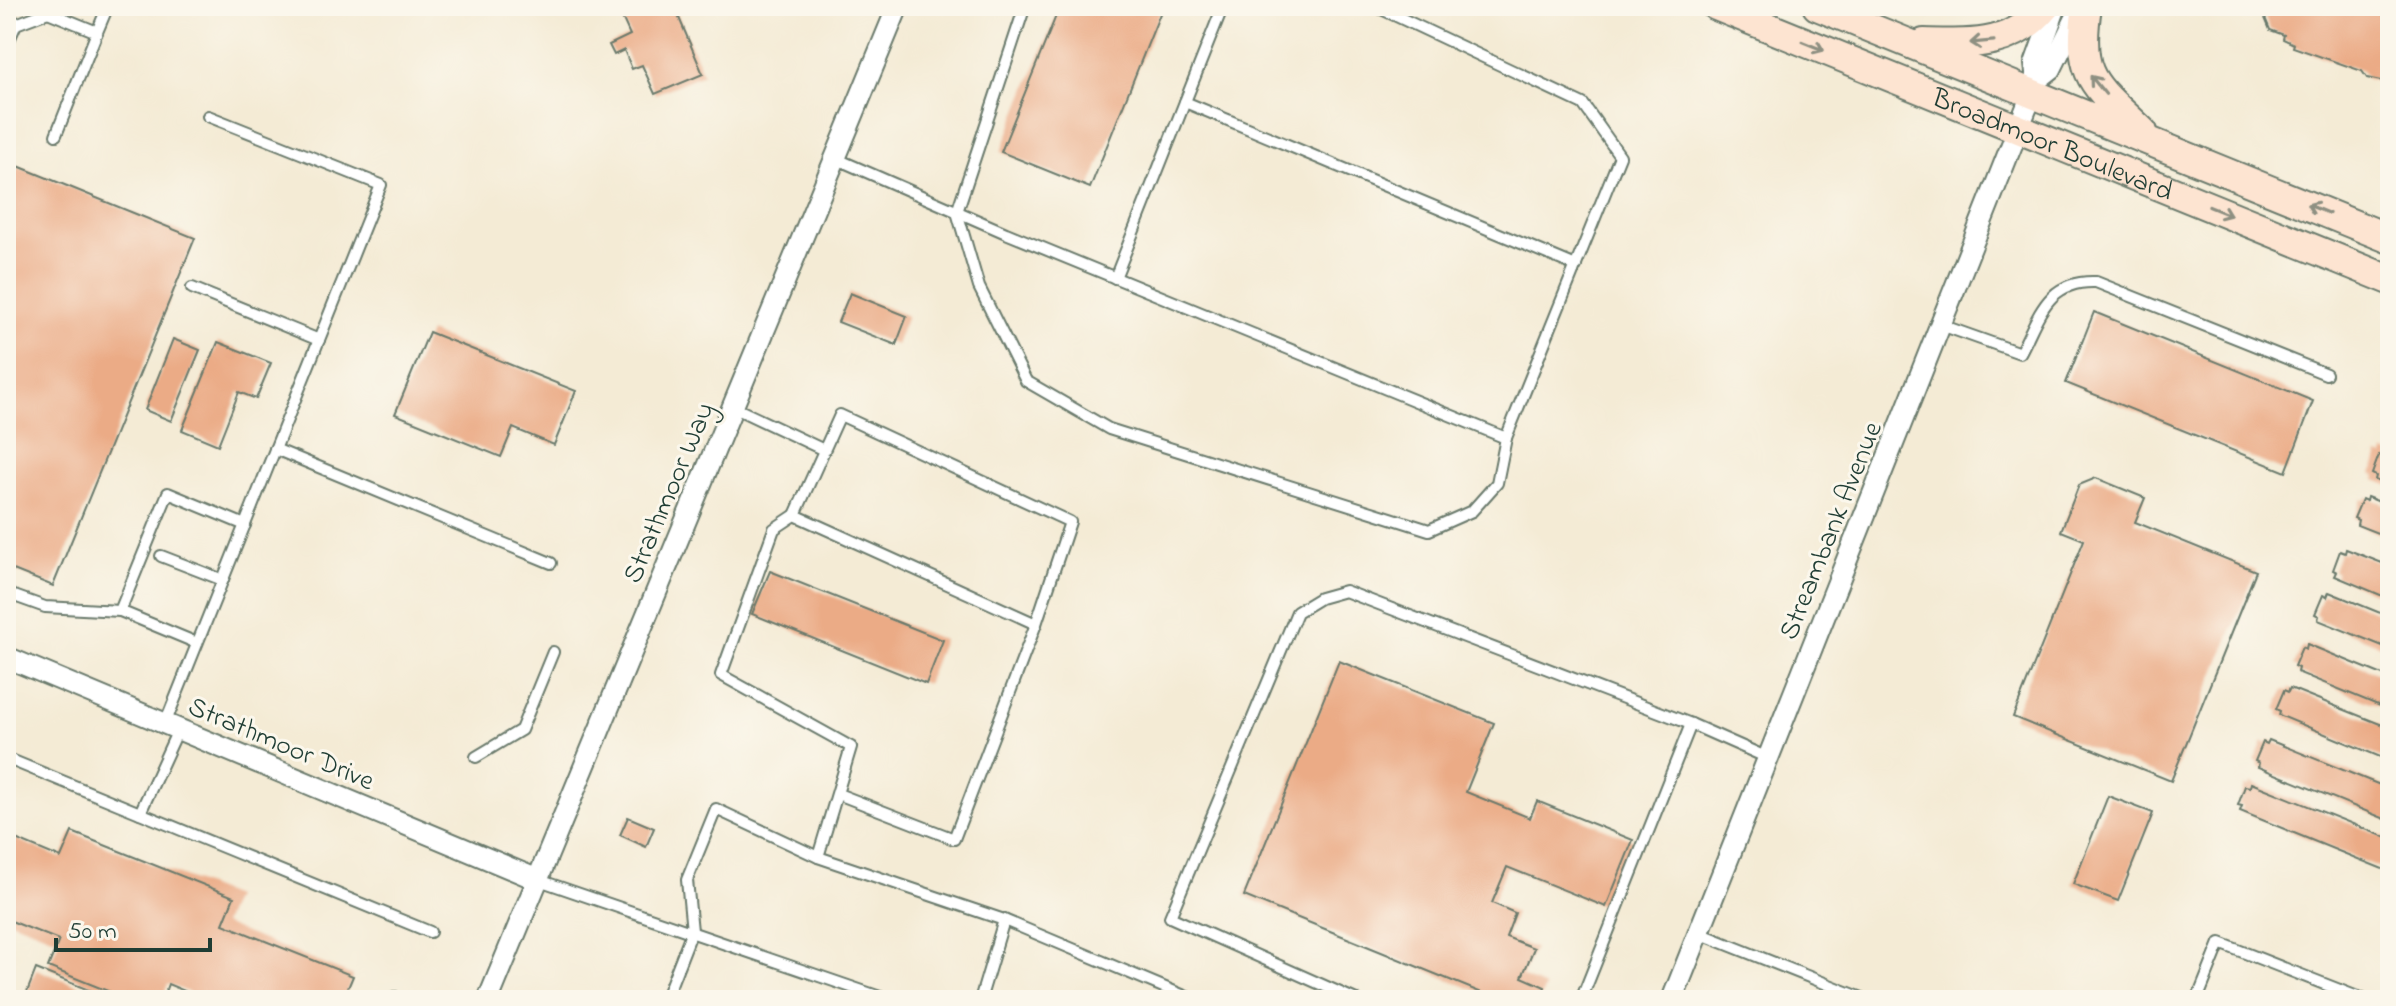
<svg xmlns="http://www.w3.org/2000/svg" width="2396" height="1006" font-family="'Indie Flower',sans-serif">
	<style>
		.building { fill: #ebab86 }
		.lines { fill: none; stroke-linecap: round; stroke-linejoin: round }
		.lane-casing { stroke: #6a7a6c; stroke-width: 14 }
		.street-casing { stroke: #6a7a6c; stroke-width: 24 }
		.secondary-casing { stroke: #6a7a6c; stroke-width: 32 }
		.lane { stroke: #fff; stroke-width: 10 }
		.street { stroke: #fff; stroke-width: 20 }
		.secondary { stroke: #fde4d1; stroke-width: 28 }
		.oneway { stroke: #8e9082 }
		.labels { text-anchor: middle; stroke-width: 6; stroke-linejoin: round; paint-order: stroke }
		.street-label { font-size: 28px; fill: #1f3d34; stroke: #fbf7ec }
	</style>
	<rect width="100%" height="100%" fill="#fbf7ec"/>
	<filter id="ink" filterUnits="userSpaceOnUse"><feTurbulence type="fractalNoise" baseFrequency=".0125" numOctaves="2"/><feDisplacementMap in="SourceGraphic" scale="16" xChannelSelector="R" yChannelSelector="G"/><feConvolveMatrix kernelMatrix="1 2 1 2 8 2 1 2 1" color-interpolation-filters="sRGB"/></filter>
	<filter id="wash" filterUnits="userSpaceOnUse"><feTurbulence type="fractalNoise" baseFrequency=".006" numOctaves="4" result="noise"/><feDisplacementMap in="SourceGraphic" scale="32" xChannelSelector="R" yChannelSelector="G"/><feGaussianBlur stdDeviation="1.8" result="paint"/><feColorMatrix in="noise" values="0 0 0 0 0 0 0 0 0 0 0 0 0 0 0 0 0 1.4 0 .05"/><feComposite in="paint" operator="in"/></filter>
	<g filter="url(#wash)">
		<rect width="100%" height="100%" fill="#f4ebd5"/>
		<g id="blocks">
			<!-- building -->
			<g class="building">
				<path d="M 617,6 L 674,6 L 703,74 L 655,94 L 642,65 L 632,69 L 624,50 L 614,55 L 609,45 L 630,35 Z"/>
				<path d="M 1060,6 L 1163,6 L 1090,188 L 1001,152 Z"/>
				<path d="M 2270,6 L 2362,6 L 2390,17 L 2390,83 L 2367,78 L 2362,71 L 2293,47 L 2294,44 L 2283,39 L 2284,35 L 2270,30 L 2265,18 Z"/>
				<path d="M 18,166 L 195,238 L 53,586 L 6,567 L 6,196 Z"/>
				<path d="M 850,293 L 907,316 L 896,345 L 838,322 Z"/>
				<path d="M 2094,312 L 2313,401 L 2286,472 L 2066,383 Z"/>
				<path d="M 429,332 L 576,391 L 554,445 L 513,428 L 501,457 L 395,414 Z"/>
				<path d="M 173,339 L 200,350 L 171,421 L 145,410 Z"/>
				<path d="M 218,342 L 271,363 L 256,399 L 239,392 L 218,445 L 182,430 Z"/>
				<path d="M 2385,452 L 2390,454 L 2390,486 L 2375,480 L 2376,476 L 2372,474 L 2379,455 L 2384,457 Z"/>
				<path d="M 2096,478 L 2145,498 L 2135,522 L 2256,571 L 2171,781 L 2013,717 L 2084,540 L 2061,531 L 2079,485 Z"/>
				<path d="M 2367,497 L 2390,506 L 2390,538 L 2357,525 L 2358,520 L 2354,518 L 2362,499 L 2366,501 Z"/>
				<path d="M 2346,549 L 2390,566 L 2390,599 L 2335,576 L 2337,572 L 2333,570 L 2340,551 L 2345,553 Z"/>
				<path d="M 770,571 L 943,640 L 926,684 L 752,614 Z"/>
				<path d="M 2329,592 L 2390,617 L 2390,649 L 2318,620 L 2319,616 L 2315,614 L 2323,595 L 2327,597 Z"/>
				<path d="M 2307,644 L 2390,678 L 2390,710 L 2297,672 L 2298,668 L 2294,666 L 2302,647 L 2306,649 Z"/>
				<path d="M 1339,661 L 1494,723 L 1466,792 L 1530,818 L 1537,801 L 1633,840 L 1606,907 L 1507,867 L 1492,903 L 1515,913 L 1506,937 L 1534,948 L 1522,977 L 1545,987 L 1540,1000 L 1499,1000 L 1244,896 Z"/>
				<path d="M 2290,688 L 2390,728 L 2390,761 L 2279,715 L 2280,711 L 2276,709 L 2284,690 L 2288,692 Z"/>
				<path d="M 2269,740 L 2390,789 L 2390,821 L 2258,767 L 2259,763 L 2255,761 L 2263,742 L 2267,744 Z"/>
				<path d="M 2251,783 L 2390,839 L 2390,872 L 2240,811 L 2242,806 L 2238,805 L 2245,786 L 2250,787 Z"/>
				<path d="M 2108,796 L 2153,813 L 2118,901 L 2073,884 Z"/>
				<path d="M 628,817 L 654,828 L 646,847 L 620,835 Z"/>
				<path d="M 72,832 L 234,897 L 223,924 L 353,976 L 343,1000 L 206,1000 L 168,984 L 162,1000 L 130,1000 L 48,967 L 59,940 L 6,919 L 6,835 L 61,858 Z"/>
				<path d="M 36,969 L 89,990 L 85,1000 L 24,1000 Z"/>
			</g>
		</g>
	</g>
	<g filter="url(#ink)">
		<use href="#blocks" fill-opacity="0" stroke="#6a7a6c" stroke-width="2"/>
		<g class="lines">
			<defs>
				<g id="lane">
					<path d="M 1025,6 L 957,212 L 979,287 L 1026,381 L 1109,429 L 1429,530 L 1472,511 L 1497,483 L 1506,438 L 1620,156 L 1583,104 L 1375,6"/>
					<path d="M 48,12 L 97,32 L 56,135"/>
					<path d="M 97,32 L 108,6"/>
					<path d="M 6,47 L 16,24 L 48,12 L 51,6"/>
					<path d="M 1185,102 L 1576,266"/>
					<path d="M 837,159 L 1006,233 L 1506,438"/>
					<path d="M 1115,278 L 1223,6"/>
					<path d="M 192,288 L 319,340"/>
					<path d="M 1941,325 L 2020,353 C 2040,315 2047,280 2096,282 L 2326,374"/>
					<path d="M 733,407 L 824,450"/>
					<path d="M 275,449 L 551,563"/>
					<path d="M 795,515 L 840,415 L 1070,522 L 1036,624"/>
					<path d="M 161,556 L 223,580"/>
					<path d="M 6,593 L 45,607 L 120,611 L 197,643"/>
					<path d="M 120,611 L 168,493 L 245,525"/>
					<path d="M 165,724 L 381,185 L 208,116"/>
					<path d="M 476,757 L 521,730 L 553,652"/>
					<path d="M 6,758 L 430,932"/>
					<path d="M 140,813 L 178,730"/>
					<path d="M 818,857 L 851,747 L 721,675 L 774,529 L 795,515 L 1036,624 L 954,839 L 838,794"/>
					<path d="M 536,879 L 889,1000"/>
					<path d="M 1004,920 L 1194,1000"/>
					<path d="M 1699,933 L 1867,1000"/>
					<path d="M 394,1000 L 395,997"/>
					<path d="M 665,1000 L 692,931 L 687,880 L 716,809 L 818,857 L 1004,920 L 980,1000"/>
					<path d="M 1356,1000 L 1170,917 L 1297,612 L 1320,598 L 1345,591 L 1691,724 L 1768,758"/>
					<path d="M 1581,1000 L 1691,724"/>
					<path d="M 2197,1000 L 2220,943 L 2365,1000"/>
				</g>
				<g id="street">
					<path d="M 2037,80 L 2051,69 L 2082,6"/>
					<path d="M 6,657 L 536,879"/>
					<path d="M 488,1000 L 898,6"/>
					<path d="M 1672,1000 L 2032,94 L 2037,80 L 2035,64 L 2056,6"/>
				</g>
				<g id="secondary">
					<path id="s1" d="M 1716,6 L 2390,280"/>
					<path d="M 1817,6 L 2390,239"/>
					<path d="M 2087,6 C 2076,79 2094,84 2143,132"/>
					<path d="M 1924,43 C 1972,44 2013,47 2046,6"/>
				</g>
			</defs>
			<!-- lane casing -->
			<use href="#lane" class="lane-casing"/>
			<!-- street casing -->
			<use href="#street" class="street-casing"/>
			<!-- secondary casing -->
			<use href="#secondary" class="secondary-casing"/>
			<!-- lane -->
			<use href="#lane" class="lane"/>
			<!-- street -->
			<use href="#street" class="street"/>
			<!-- secondary -->
			<use href="#secondary" class="secondary"/>
		</g>
		<!-- one-way arrows -->
		<defs><path id="oneway-shaft" d="M-6 0H5M1.5-3L5.5 0L1.5 3" fill="none" stroke-width="1.6" stroke-linecap="round" stroke-linejoin="round" transform="scale(2)"/></defs>
		<g class="oneway">
			<use href="#oneway-shaft" transform="translate(1982 42) rotate(175)"/>
			<use href="#oneway-shaft" transform="translate(1813 46) rotate(22)"/>
			<use href="#oneway-shaft" transform="translate(2098 85) rotate(-129)"/>
			<use href="#oneway-shaft" transform="translate(2318 209) rotate(-158)"/>
			<use href="#oneway-shaft" transform="translate(2220 211) rotate(22)"/>
		</g>
	</g>
	<g class="labels">
		<!-- street labels -->
		<g class="street-label">
			<text dy="10" stroke="none"><textPath href="#s1" startOffset="364">Broadmoor Boulevard</textPath></text>
			<text transform="translate(667 492) rotate(-67)" y="10">Strathmoor Way</text>
			<text transform="translate(1829 530) rotate(-68)" y="10">Streambank Avenue</text>
			<text transform="translate(282 742) rotate(23)" y="10">Strathmoor Drive</text>
		</g>
	</g>
	<!-- margin -->
	<rect width="2396" height="1006" fill="none" stroke="#fbf7ec" stroke-width="32"/>
	<!-- scale -->
	<path d="M56 938v12h154v-12" fill="none" stroke="#1f3d34" stroke-width="4"/>
	<text x="68" y="938" font-size="24" fill="#1f3d34" stroke="#fbf7ec" stroke-width="6" paint-order="stroke">50 m</text>
</svg>
